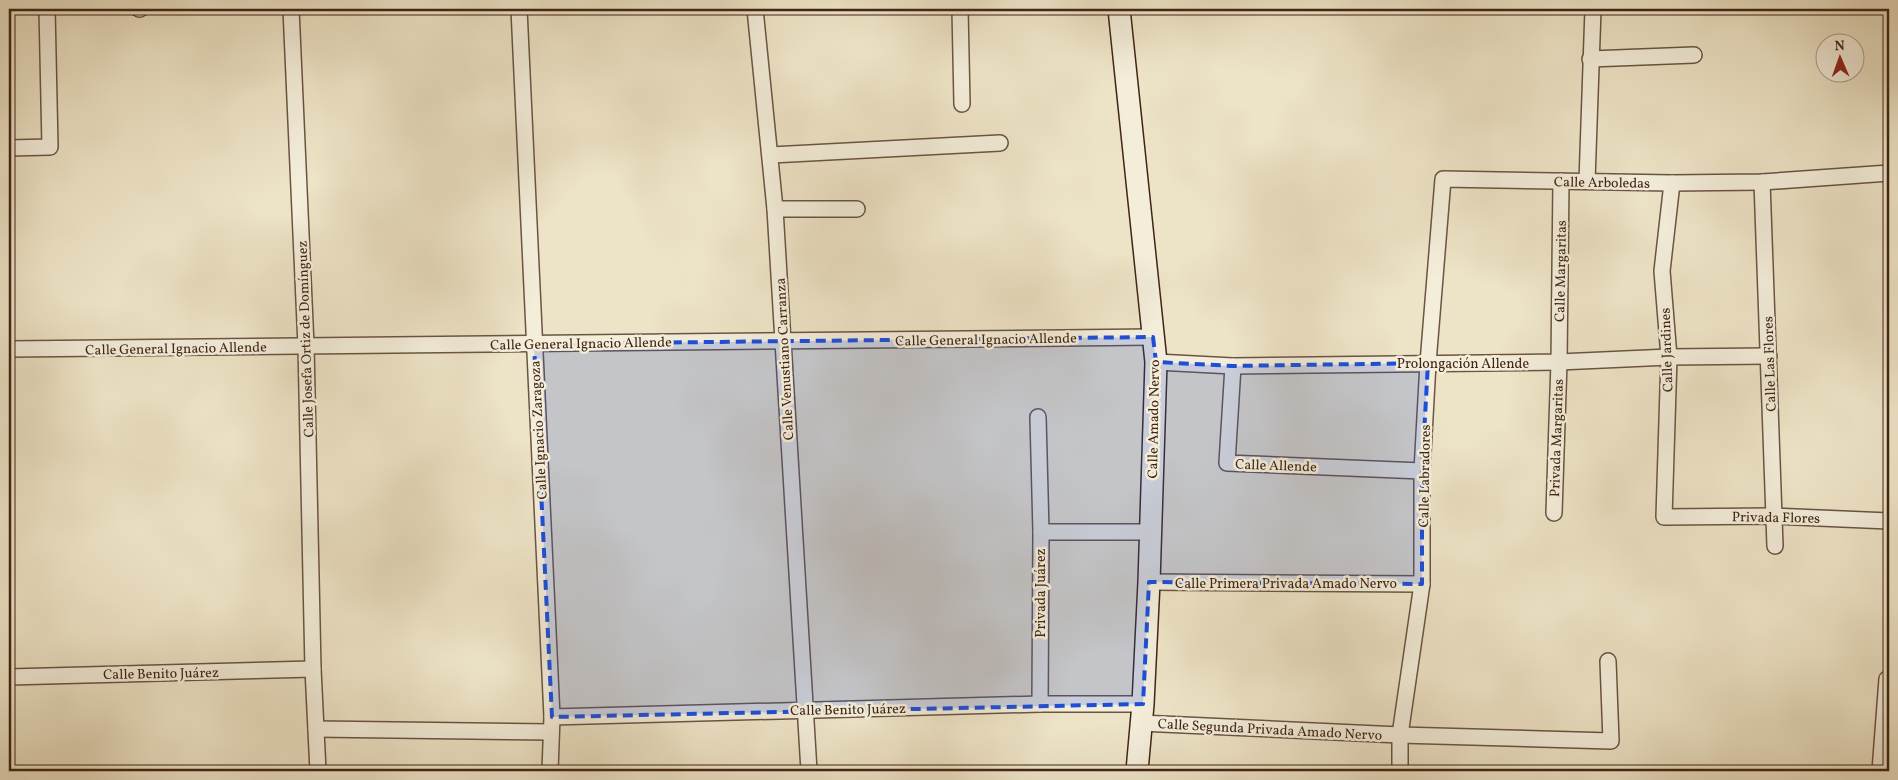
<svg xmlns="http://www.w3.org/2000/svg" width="1898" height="780" font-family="Vollkorn,serif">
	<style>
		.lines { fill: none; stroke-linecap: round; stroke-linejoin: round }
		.street-casing { stroke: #6b5442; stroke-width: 18 }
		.secondary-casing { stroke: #402516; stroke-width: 24 }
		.street { stroke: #f3edda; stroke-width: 15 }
		.secondary { stroke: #f3edda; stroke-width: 21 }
		.marked { fill: #1d4ed8; fill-opacity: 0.2; stroke: #1d4ed8; stroke-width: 4; stroke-dasharray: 10 6; stroke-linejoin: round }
		.labels { text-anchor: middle; stroke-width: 5; stroke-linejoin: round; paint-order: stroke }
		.street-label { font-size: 14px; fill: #402516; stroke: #f3edda }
	</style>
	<rect width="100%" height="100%" fill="#ede3c6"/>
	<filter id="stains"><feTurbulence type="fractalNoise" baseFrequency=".004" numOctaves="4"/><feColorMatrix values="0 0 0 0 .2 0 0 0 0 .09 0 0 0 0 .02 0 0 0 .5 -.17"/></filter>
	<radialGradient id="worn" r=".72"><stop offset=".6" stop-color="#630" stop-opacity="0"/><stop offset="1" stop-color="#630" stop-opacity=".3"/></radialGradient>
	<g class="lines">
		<defs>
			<g id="street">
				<path d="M 139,9 L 140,9"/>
				<path d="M 291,9 L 306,346 L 313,669 L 318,771"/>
				<path d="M 519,9 L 552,717 L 550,771"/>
				<path d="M 755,9 L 775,209 L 809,771"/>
				<path d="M 960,9 L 962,104"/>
				<path d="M 1590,59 L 1694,55"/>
				<path d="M 9,148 L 50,147 L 47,9"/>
				<path d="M 771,155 L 1000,143"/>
				<path d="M 1587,181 L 1593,9"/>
				<path d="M 1762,182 L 1775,546"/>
				<path d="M 1672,183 L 1662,271 L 1669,357 L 1664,517 L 1774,516 L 1889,521"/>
				<path d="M 775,209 L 857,209"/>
				<path d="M 9,349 L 1153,337"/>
				<path d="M 1156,362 L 1233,366 L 1559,362 L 1669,357 L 1769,356"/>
				<path d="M 1233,366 L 1227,463 L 1422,471"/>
				<path d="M 1038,417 L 1041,532 L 1040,704"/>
				<path d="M 1554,513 L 1559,362 L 1561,181"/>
				<path d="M 1041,532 L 1151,532"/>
				<path d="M 1149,582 L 1422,584"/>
				<path d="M 9,677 L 313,669"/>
				<path d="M 552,717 L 1040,704 L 1143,704"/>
				<path d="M 1140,723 L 1400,735 L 1611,741 L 1608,661"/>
				<path d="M 316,729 L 551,732"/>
				<path d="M 1400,771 L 1400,735 L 1422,584 L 1422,471 L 1428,363 L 1443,179 L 1672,183 L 1762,182 L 1889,173"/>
				<path d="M 1880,771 L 1887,679"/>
			</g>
			<path id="secondary" d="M 1119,9 L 1156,362 L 1149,582 L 1143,704 L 1137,771"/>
		</defs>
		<!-- street casing -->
		<use href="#street" class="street-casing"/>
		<!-- secondary casing -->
		<use href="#secondary" class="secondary-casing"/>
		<!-- street -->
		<use href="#street" class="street"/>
		<!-- secondary -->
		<use href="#secondary" class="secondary"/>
	</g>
	<!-- marked area -->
	<path class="marked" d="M 1153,337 L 1156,362 L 1233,366 L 1428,363 L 1422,471 L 1422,584 L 1149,582 L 1143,704 L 552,717 L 534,344 Z"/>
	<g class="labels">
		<!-- street labels -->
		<g class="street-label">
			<text transform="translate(1602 182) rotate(1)" y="5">Calle Arboledas</text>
			<text transform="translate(1560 271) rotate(-89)" y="5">Calle Margaritas</text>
			<text transform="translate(305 339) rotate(-92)" y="5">Calle Josefa Ortiz de Domínguez</text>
			<text transform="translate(986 339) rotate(-1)" y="5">Calle General Ignacio Allende</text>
			<text transform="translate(581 343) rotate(-1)" y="5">Calle General Ignacio Allende</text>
			<text transform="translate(176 348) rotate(-1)" y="5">Calle General Ignacio Allende</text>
			<text transform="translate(1666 350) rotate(-92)" y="5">Calle Jardines</text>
			<text transform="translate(784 359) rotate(-93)" y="5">Calle Venustiano Carranza</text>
			<text x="1463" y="368">Prolongación Allende</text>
			<text transform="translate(1769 364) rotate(-92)" y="5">Calle Las Flores</text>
			<text transform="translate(1153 419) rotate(-89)" y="5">Calle Amado Nervo</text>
			<text transform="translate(538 430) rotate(-93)" y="5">Calle Ignacio Zaragoza</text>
			<text transform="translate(1556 438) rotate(-88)" y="5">Privada Margaritas</text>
			<text transform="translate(1276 465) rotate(2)" y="5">Calle Allende</text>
			<text transform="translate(1424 476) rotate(-89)" y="5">Calle Labradores</text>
			<text transform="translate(1776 517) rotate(1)" y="5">Privada Flores</text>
			<text x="1286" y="588">Calle Primera Privada Amado Nervo</text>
			<text transform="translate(1040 593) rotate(-90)" y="5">Privada Juárez</text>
			<text transform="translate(161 673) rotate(-1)" y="5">Calle Benito Juárez</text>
			<text transform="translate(848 709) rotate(-1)" y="5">Calle Benito Juárez</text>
			<text transform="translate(1270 729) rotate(3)" y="5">Calle Segunda Privada Amado Nervo</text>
		</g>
	</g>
	<!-- margin -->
	<rect width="1898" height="780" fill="none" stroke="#ede3c6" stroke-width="30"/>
	<rect x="10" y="10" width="1878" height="760" fill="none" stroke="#402516" stroke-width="2.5"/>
	<rect x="15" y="15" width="1868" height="750" fill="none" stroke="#402516"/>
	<!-- north arrow -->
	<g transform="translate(1840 58) rotate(358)"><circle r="24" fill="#f3edda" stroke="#ab9d8c"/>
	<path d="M0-4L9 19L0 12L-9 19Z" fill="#8f2418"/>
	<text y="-8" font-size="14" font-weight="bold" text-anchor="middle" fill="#402516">N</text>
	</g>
	<rect width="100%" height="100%" filter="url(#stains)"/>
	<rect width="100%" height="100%" fill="url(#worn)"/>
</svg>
